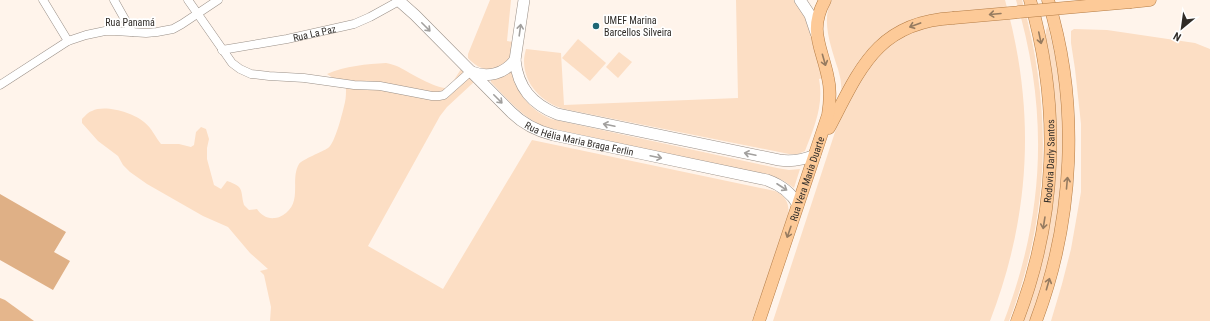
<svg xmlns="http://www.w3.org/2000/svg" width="1210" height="321" font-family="'Roboto Condensed',sans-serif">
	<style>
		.green { fill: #fcdec4 }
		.forest { fill: #e5b68c }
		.water { fill: #dfb086 }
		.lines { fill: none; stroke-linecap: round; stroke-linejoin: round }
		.street-casing { stroke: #9a9088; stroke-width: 9 }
		.secondary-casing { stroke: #9a9088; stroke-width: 12 }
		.primary-casing { stroke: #b47c45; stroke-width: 13 }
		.street { stroke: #fff; stroke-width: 8 }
		.secondary { stroke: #fff; stroke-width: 11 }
		.primary { stroke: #fdca98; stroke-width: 12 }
		.primary-bridge-casing { stroke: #b47c45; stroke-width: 13; stroke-linecap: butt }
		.primary-bridge { stroke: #fdca98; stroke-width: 12 }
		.oneway { stroke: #967b60 }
		.oneway2 { stroke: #a2a09e }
		.poi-dot { fill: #1e6674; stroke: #fff; stroke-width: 1.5 }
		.labels { text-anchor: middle; stroke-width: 3.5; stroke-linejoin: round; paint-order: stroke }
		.poi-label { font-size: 10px; fill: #302c28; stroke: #fff; text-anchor: start }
		.street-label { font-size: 10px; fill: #302c28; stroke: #fff }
	</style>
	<rect width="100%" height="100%" fill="#fff4eb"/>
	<!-- green -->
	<g class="green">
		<path d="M 490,0 L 511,0 L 507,41 L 514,42 C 513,47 512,53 510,58 C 509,61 505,64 501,66 C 488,73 477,68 468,58 L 468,54 Z"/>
		<path d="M 736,0 L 795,0 L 804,13 L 825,77 L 819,79 C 824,106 814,127 805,151 L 798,154 L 789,154 L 564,109 C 543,103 524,85 524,61 C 524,57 525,53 526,49 L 561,53 L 564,105 L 738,98 Z"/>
		<path d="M 832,0 L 1005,0 C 1036,110 1031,215 990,321 L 773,321 L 836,129 C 840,112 843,101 841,84 C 841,79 839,74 838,69 C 832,50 820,19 832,0 Z"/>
		<path d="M 1016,0 L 1022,0 C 1053,110 1050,214 1009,321 L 1004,321 C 1045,214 1049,110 1016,0 Z"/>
		<path d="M 1048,26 L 1059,73 L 1063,134 L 1061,195 L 1051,255 L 1031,321 L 1023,321 C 1048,255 1059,185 1056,115 C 1054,89 1050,64 1046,39 L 1046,30 Z"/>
		<path d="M 1074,29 L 1107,30 L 1195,43 L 1210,49 L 1210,321 L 1051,321 L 1062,284 L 1071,249 L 1081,192 L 1081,124 L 1075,69 L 1071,43 L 1071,31 Z"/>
		<path d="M 578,39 L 606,63 L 590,81 L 562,58 Z"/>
		<path d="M 619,52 L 632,62 L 618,78 L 606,67 Z"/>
		<path d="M 386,63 C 391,64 395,65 399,67 C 410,73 438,90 449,88 L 461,69 L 474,82 L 447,107 L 440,116 L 368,246 L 443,289 L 532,140 L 775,191 C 786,196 790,204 788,216 L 752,321 L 270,321 L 271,307 L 264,275 L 260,271 L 268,269 L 250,253 L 228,227 L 203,216 L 147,184 L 130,172 L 123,165 L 118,156 L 98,141 L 82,123 L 82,119 C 85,116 88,112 92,111 C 105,104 134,113 144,122 C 152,128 155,137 161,144 L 179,144 L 191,147 L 194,145 L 196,132 L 201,127 L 206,129 L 209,139 L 207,148 L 207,159 L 214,185 L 221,189 L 227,181 C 245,187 240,190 244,205 L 249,210 L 257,209 C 261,215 267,219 275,218 C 279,218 283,215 286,213 C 302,200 290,179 299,164 C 303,159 322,152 328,148 C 335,144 343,111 345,102 C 346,98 346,92 346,87 L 327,74 C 345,66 367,64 386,63 Z"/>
		<path d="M 512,71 C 517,94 530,110 551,119 L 777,168 L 789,170 L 800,169 L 794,188 L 784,181 L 774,177 L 545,127 C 523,118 507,99 491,82 L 491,80 L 501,77 Z"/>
	</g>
	<!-- forest -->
	<path class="forest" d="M 0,298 L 5,300 L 34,321 L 0,321 Z"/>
	<!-- water -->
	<path class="water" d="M 0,194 L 66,232 L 54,252 L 70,261 L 53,290 L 0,260 Z"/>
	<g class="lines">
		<defs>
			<g id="street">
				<path d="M 43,0 L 68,41"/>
				<path d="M 114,0 L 132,32"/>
				<path d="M 188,0 L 232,63 L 240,69 L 251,74 L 269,76 L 304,78 L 354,85 L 380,86 L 432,96 L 439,96 L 444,95 L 471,71"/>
				<path id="s1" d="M 222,50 L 287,39 L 354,24 L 370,17 L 399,1"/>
				<path d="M 0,85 L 68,41 L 86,35 L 105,31 L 115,31 L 146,33 L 157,32 L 173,29 L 182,24 L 218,0"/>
			</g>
			<g id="secondary">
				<path id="s2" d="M 398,0 L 415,15 L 511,112 C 523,124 537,131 553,135 L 767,180 C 781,185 791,192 798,205"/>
				<path d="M 524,0 L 515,60 C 518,88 532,104 557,114 L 779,160 C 792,162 803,160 815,155"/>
				<path d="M 800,0 L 810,15 L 816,33"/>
				<path d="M 472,72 C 488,78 504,74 515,60"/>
			</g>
			<g id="primary">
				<path d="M 1131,2 L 1150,0"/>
				<path d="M 829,128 C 860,69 877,22 953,18"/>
				<path id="s3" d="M 759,321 L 828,115 C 830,102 831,90 828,78 C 822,47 808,31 825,0"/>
				<path id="s4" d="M 1017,321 C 1057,218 1061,106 1030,0"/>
				<path d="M 1036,321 C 1074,220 1080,103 1048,0"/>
			</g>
		</defs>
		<!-- street casing -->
		<use href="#street" class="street-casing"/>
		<!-- secondary casing -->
		<use href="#secondary" class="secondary-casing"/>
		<!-- primary casing -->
		<use href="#primary" class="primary-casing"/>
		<!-- street -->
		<use href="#street" class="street"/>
		<!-- secondary -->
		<use href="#secondary" class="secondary"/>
		<!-- primary -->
		<use href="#primary" class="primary"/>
		<defs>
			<path id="primary-bridge" d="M 953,18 L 1131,2"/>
		</defs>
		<!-- primary-bridge casing -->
		<use href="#primary-bridge" class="primary-bridge-casing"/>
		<!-- primary-bridge -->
		<use href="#primary-bridge" class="primary-bridge"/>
	</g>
	<!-- one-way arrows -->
	<defs><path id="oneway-shaft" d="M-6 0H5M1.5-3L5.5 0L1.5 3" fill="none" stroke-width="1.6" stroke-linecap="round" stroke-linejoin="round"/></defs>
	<g class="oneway">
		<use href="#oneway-shaft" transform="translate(995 14) rotate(175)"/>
		<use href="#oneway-shaft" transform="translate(915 25) rotate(160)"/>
		<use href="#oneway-shaft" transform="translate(1040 38) rotate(78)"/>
		<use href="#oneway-shaft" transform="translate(824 60) rotate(74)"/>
		<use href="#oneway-shaft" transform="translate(1067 183) rotate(-85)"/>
		<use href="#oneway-shaft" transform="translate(1044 223) rotate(99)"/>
		<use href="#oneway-shaft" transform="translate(789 232) rotate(109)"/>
		<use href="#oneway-shaft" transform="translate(1048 284) rotate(-74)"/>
	</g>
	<g class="oneway2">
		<use href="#oneway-shaft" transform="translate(426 27) rotate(45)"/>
		<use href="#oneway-shaft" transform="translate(520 30) rotate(-82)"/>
		<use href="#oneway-shaft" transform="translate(498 99) rotate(45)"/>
		<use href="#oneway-shaft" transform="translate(609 125) rotate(-168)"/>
		<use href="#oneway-shaft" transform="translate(750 154) rotate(-168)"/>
		<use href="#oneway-shaft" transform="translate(656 157) rotate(12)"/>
		<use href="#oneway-shaft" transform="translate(782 187) rotate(33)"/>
	</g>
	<!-- markers -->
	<circle class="poi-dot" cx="596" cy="26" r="4"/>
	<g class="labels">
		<!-- poi labels -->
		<g class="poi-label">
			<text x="604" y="24">UMEF Marina<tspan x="604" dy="12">Barcellos Silveira</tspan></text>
		</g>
		<!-- street labels -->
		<g class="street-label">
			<text x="130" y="26">Rua Panamá</text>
			<text dy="4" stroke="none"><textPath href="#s1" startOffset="94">Rua La Paz</textPath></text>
			<text dy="4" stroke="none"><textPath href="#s2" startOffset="234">Rua Hélia Maria Braga Ferlin</textPath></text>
			<text dy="4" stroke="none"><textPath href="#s4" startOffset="164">Rodovia Darly Santos</textPath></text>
			<text dy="4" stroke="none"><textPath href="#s3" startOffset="150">Rua Vera Maria Duarte</textPath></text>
		</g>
	</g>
	<!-- north arrow -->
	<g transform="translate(1182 28) rotate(209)" stroke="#ffffff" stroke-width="3" paint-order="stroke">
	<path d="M0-3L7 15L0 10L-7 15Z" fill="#302c28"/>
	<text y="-6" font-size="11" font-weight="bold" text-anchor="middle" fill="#302c28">N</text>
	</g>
</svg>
